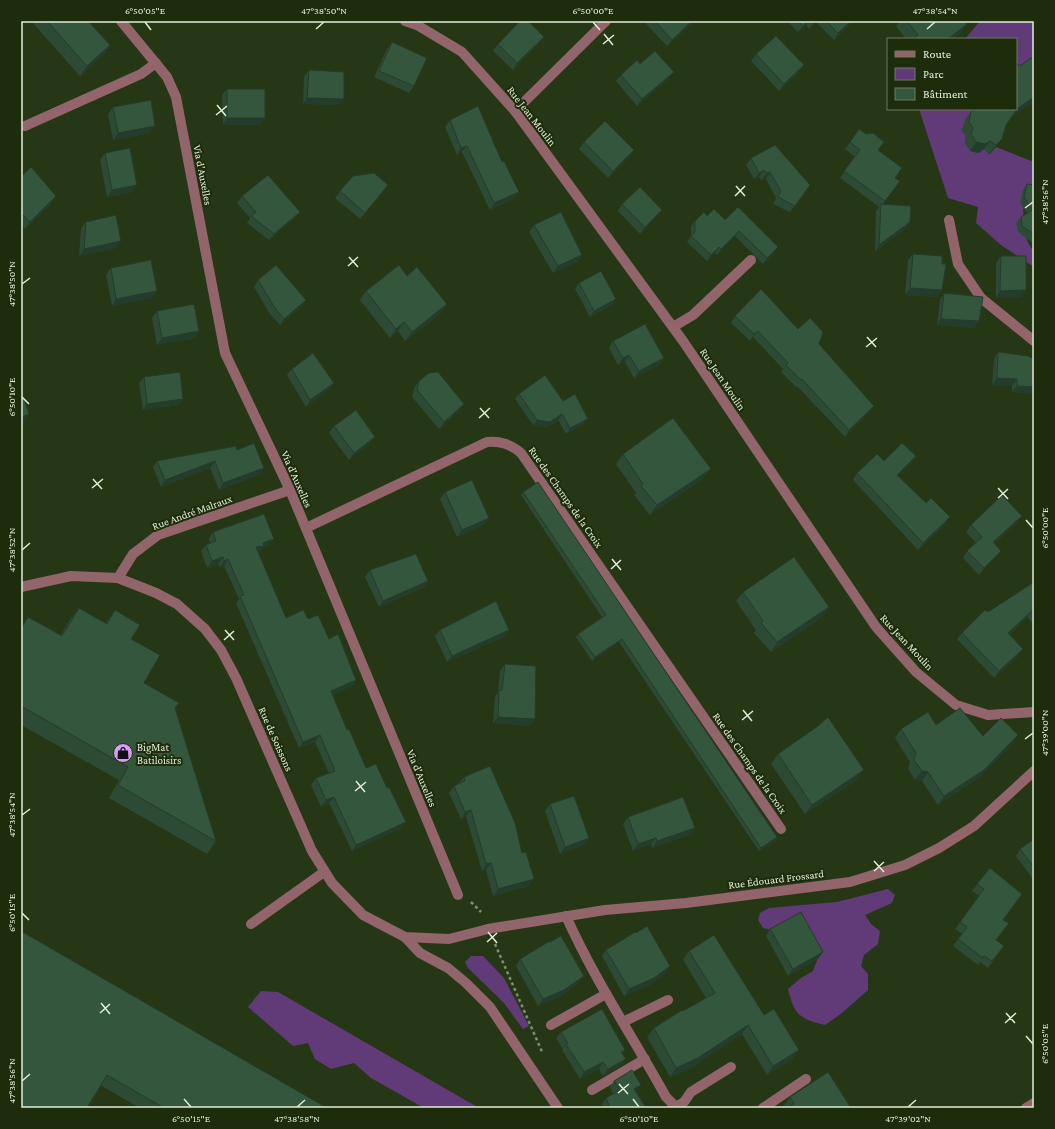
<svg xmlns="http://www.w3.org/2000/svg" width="1055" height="1129" font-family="'Crimson Pro',serif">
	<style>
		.green { fill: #613b78 }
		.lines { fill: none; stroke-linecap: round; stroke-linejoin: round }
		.path { stroke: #808e73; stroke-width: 2.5; stroke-dasharray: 3 3; stroke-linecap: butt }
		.minor { stroke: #91656a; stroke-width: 10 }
		.wall { fill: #2d4a34 }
		.shaded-wall { fill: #243c2b }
		.building { fill: #34563d; stroke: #243c2b }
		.ticks { fill: none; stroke: #e2edd9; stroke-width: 1.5 }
		.labels { text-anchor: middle; stroke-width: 4; stroke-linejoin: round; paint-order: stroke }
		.street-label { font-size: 11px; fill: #e2edd9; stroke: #1d2d0c }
		.poi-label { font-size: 11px; fill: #e2edd9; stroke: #1d2d0c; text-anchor: start }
		.neatline { fill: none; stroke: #e2edd9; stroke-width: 1.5 }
		.ticks-label { font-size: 10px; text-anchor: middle; fill: #e2edd9 }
	</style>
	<rect width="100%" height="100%" fill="#263716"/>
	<!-- green -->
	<g class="green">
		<path d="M 980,21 L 1034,21 L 1034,105 L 1016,79 L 1016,39 L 965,39 Z"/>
		<path d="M 919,109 L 977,109 L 962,130 L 966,136 L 965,143 L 978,153 L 984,149 L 990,154 L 996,147 L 1034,162 L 1034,192 L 1023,210 L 1026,238 L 1031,248 L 1034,249 L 1034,267 L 1001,245 L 976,223 L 978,207 L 948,198 Z"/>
		<path d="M 888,889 L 895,895 L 892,903 L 865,915 L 871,924 L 880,931 L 878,944 L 864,955 L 861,966 L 868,974 L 868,990 L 842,1013 L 825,1025 C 800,1019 794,1015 788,989 L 801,978 L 813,971 L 819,955 L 803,925 L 772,930 L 763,928 L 758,920 L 760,913 L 769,908 L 837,902 Z"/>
		<path d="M 471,956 L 483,956 L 504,978 L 529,1026 L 523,1029 L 504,1003 L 468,968 L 465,962 Z"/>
		<path d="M 261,991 L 278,992 L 479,1108 L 424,1108 L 371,1078 L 354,1063 L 331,1069 L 315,1059 L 308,1043 L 293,1046 L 248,1007 Z"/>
	</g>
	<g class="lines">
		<!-- path -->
		<g class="path">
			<path d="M 471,902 L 481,912"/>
			<path d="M 495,944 L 543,1054"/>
		</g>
		<!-- minor -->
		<g class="minor">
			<path d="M 121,21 L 167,77 L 176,97 L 225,353 L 290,490 L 458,895"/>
			<path d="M 405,21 L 417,25 L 462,52 L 515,111 L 683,341 L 876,627 L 916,672 L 956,705 L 988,715 L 1034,712"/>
			<path d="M 515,111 L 606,21"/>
			<path d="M 25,126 L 141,74 L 156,63"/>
			<path d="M 949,220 L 958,264 L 981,298 L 1034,341"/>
			<path d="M 673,327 L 693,315 L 751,260"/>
			<path d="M 306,528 L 487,442 C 501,441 510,444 521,453 L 781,829"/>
			<path d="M 118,578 L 133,554 L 158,535 L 290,490"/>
			<path d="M 21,587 L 71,576 L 118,578 L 156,593 L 177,604 L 205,629 L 221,650 L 236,678 L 312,851 L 332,883 L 363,915 L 405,937 L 449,939 L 488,929 L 605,910 L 686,903 L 850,882 L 905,865 L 939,848 L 974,826 L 1034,771"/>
			<path d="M 566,916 C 594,979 633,1037 666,1097 L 677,1108"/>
			<path d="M 251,924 L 324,872"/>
			<path d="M 405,937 L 420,953 L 448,968 L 466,983 L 490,1007 L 558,1108"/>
			<path d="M 623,1022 L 668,1000"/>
			<path d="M 551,1025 L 606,994"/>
			<path d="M 592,1090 L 645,1059"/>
			<path d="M 676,1107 L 684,1102 L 691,1092 L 731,1067"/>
			<path d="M 763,1108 L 806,1079"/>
			<path d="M 1026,1108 L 1034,1103"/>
		</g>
	</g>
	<!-- wall -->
	<g class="wall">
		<path d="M 31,21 L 88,21 L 110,45 L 103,55 L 80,76 Z"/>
		<path d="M 648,21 L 695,21 L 667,46 L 646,24 Z"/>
		<path d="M 787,21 L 853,21 L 834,40 L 816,22 L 809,29 L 806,25 L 798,32 Z"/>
		<path d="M 900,21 L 965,21 L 960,34 L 954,39 L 906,39 L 896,26 Z"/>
		<path d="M 544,37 L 539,43 L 513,70 L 493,51 L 498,44 Z"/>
		<path d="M 392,42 L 414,86 L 409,93 L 374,77 L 387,49 Z"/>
		<path d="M 756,54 L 799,72 L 779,91 L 751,61 Z"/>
		<path d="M 1034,56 L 1034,102 L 1011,117 L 1006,125 L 996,147 L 989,154 L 984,149 L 978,153 L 970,151 L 965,143 L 966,136 L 962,130 L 965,120 L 971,111 L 973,111 L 974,109 L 1016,109 L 1020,66 Z"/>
		<path d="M 640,64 L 669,78 L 637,106 L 616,81 L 621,75 Z"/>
		<path d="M 309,70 L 339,105 L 303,104 L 304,77 Z"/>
		<path d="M 227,89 L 265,118 L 260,125 L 223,125 L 222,95 Z"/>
		<path d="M 113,107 L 150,133 L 113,140 L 108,114 Z"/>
		<path d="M 450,120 L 519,192 L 514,198 L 490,210 L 462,152 L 457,155 L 445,127 Z"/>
		<path d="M 859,129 L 879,150 L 895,178 L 900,181 L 883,204 L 910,222 L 905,228 L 875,252 L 876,211 L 879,207 L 840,178 L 855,157 L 845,149 Z"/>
		<path d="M 584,142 L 634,150 L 630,156 L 608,178 L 579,149 Z"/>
		<path d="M 105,153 L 132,192 L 107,197 L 100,160 Z"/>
		<path d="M 751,158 L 810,185 L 790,212 L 773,204 L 776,198 L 766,179 L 762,180 L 759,177 L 754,179 L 746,165 Z"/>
		<path d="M 21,177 L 52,203 L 25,229 L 21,224 Z"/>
		<path d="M 1027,184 L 1034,185 L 1034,244 L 1018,232 L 1016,223 L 1021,217 L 1027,213 L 1020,203 L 1023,190 Z"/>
		<path d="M 340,191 L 383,192 L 360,219 L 335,198 Z"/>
		<path d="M 242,196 L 300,212 L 295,218 L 269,240 L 247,223 L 250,218 L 237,203 Z"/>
		<path d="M 622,204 L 657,216 L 640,234 L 618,211 Z"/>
		<path d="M 707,216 L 725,220 L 778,247 L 774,253 L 763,264 L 735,236 L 717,255 L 715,253 L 707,261 L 687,242 L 691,236 L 691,226 L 695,221 Z"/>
		<path d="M 86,222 L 116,248 L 79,256 L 81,229 Z"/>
		<path d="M 534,225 L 582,255 L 577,262 L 553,273 L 529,232 Z"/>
		<path d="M 913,254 L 942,264 L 942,290 L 937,297 L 905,295 L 908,260 Z"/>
		<path d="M 1001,256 L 1026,290 L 1021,297 L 996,298 L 996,263 Z"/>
		<path d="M 111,268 L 152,298 L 112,306 L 106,275 Z"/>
		<path d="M 258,280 L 306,300 L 301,307 L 280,325 L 270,314 L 254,287 Z"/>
		<path d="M 579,283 L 612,305 L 590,317 L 575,289 Z"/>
		<path d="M 366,291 L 447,304 L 441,313 L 405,341 L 398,331 L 390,338 L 360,300 Z"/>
		<path d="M 944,293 L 975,328 L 937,325 L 940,300 Z"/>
		<path d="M 157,311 L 199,331 L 194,338 L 157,345 L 152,318 Z"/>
		<path d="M 735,316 L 798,329 L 819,344 L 869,412 L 845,437 L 797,386 L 796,387 L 781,372 L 783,369 L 753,337 L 750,341 L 731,323 Z"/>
		<path d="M 613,341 L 659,365 L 634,378 L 625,362 L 618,365 L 609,348 Z"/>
		<path d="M 998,352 L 1034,359 L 1034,394 L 1012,392 L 1012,386 L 992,385 L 994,359 Z"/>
		<path d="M 292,369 L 334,383 L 329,389 L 306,407 L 287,375 Z"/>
		<path d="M 144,377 L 183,399 L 179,405 L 143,410 L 139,383 Z"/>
		<path d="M 419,381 L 459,411 L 439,429 L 412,397 L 414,388 Z"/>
		<path d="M 519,394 L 563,401 L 584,424 L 566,434 L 558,420 L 546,428 L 533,425 L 515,399 Z"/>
		<path d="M 334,426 L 370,443 L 349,460 L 329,433 Z"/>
		<path d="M 237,450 L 264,468 L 259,475 L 219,490 L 210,468 L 161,487 L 153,467 L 157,461 Z"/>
		<path d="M 623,454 L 704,478 L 650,515 L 634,495 L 636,493 L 616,464 Z"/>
		<path d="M 916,456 L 911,463 L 898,475 L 945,524 L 918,550 L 853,480 L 857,473 L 884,461 Z"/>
		<path d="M 445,492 L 484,525 L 457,537 L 440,499 Z"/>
		<path d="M 523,492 L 777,837 L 775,841 L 759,851 L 619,642 L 592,661 L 576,637 L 578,634 L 602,617 L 521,495 Z"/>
		<path d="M 1017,522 L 994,544 L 1001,551 L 996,557 L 979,575 L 963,558 L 967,551 L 976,543 L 966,532 L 971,525 Z"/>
		<path d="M 213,532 L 269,545 L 263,547 L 260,552 L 258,553 L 286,618 L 308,619 L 329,639 L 356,680 L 352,686 L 332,695 L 347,730 L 366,768 L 401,828 L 352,851 L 329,803 L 321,807 L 311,785 L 316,778 L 329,773 L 315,742 L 299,748 L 236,603 L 239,599 L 224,566 L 220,567 L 218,564 L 207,568 L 201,551 L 206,545 L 210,543 L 209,538 Z"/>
		<path d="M 370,570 L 428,581 L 423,588 L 379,607 L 365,577 Z"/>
		<path d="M 1034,582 L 1034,625 L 1027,617 L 1009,635 L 1018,656 L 994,678 L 957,639 L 962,633 L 988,612 Z"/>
		<path d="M 743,592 L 822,617 L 771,652 L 754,633 L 756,630 L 736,601 Z"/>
		<path d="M 79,608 L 106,623 L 115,610 L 131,639 L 144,683 L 175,708 L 216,841 L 207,854 L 109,798 L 119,780 L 21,725 L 21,627 L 28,617 L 61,635 L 69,621 Z"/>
		<path d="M 440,630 L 509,630 L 504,637 L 447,662 L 435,636 Z"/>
		<path d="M 505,664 L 531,726 L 493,723 L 495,697 L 498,692 L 500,671 Z"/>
		<path d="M 936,725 L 983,736 L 1018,735 L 1012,744 L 978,778 L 938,805 L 922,781 L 915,780 L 908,769 L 910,762 L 895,738 L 901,729 Z"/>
		<path d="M 778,754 L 857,780 L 805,814 L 771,764 Z"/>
		<path d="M 464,777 L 529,886 L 493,896 L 486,870 L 482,871 L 466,816 L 461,819 L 449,793 L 454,786 L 459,783 Z"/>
		<path d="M 550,804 L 589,838 L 584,845 L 560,854 L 545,811 Z"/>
		<path d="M 628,817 L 695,828 L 690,835 L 652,848 L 651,844 L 633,851 L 623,824 Z"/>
		<path d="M 1034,839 L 1034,878 L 1033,879 L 1016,856 L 1020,849 Z"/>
		<path d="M 990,868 L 1003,920 L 996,940 L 1004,946 L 988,968 L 980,962 L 978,965 L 953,946 L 962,934 L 955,929 L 979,896 L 972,891 Z"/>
		<path d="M 770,929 L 818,959 L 788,976 L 766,936 Z"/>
		<path d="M 21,931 L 327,1108 L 140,1108 L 100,1085 Z"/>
		<path d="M 606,950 L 665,973 L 650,985 L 624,996 L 602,956 Z"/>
		<path d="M 689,951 L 764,1015 L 799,1050 L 792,1059 L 767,1075 L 742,1034 L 692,1067 L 670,1077 L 647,1037 L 654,1028 L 706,998 L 683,960 Z"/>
		<path d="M 520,959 L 579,982 L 560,997 L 538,1006 L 516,966 Z"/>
		<path d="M 561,1032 L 625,1050 L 622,1053 L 621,1066 L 603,1076 L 599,1069 L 580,1079 L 562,1050 L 563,1049 L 556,1038 Z"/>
		<path d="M 614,1081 L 641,1085 L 636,1091 L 646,1108 L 603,1108 L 602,1104 L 606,1098 L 613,1094 L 610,1087 Z"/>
		<path d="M 790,1097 L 851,1108 L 784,1108 L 783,1107 Z"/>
	</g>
	<!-- shaded-wall -->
	<g class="shaded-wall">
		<path d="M 692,21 L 695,21 L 667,46 L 672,40 Z"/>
		<path d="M 808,21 L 809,21 L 806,25 L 798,32 L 803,26 Z"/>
		<path d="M 815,21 L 817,21 L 809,29 L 814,22 Z"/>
		<path d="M 851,21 L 853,21 L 834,40 L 838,33 Z"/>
		<path d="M 967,24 L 960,34 L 954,39 L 948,39 Z"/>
		<path d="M 544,37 L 539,43 L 513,70 L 517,63 Z"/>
		<path d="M 110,45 L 103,55 L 80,76 L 87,66 Z"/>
		<path d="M 804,65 L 799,72 L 779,91 L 784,84 Z"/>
		<path d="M 674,72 L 669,78 L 637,106 L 642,99 Z"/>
		<path d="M 1034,97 L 1034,102 L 1011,117 L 1017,109 Z"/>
		<path d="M 307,98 L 344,99 L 339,105 L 303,104 Z"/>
		<path d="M 227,118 L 265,118 L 260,125 L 223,125 Z"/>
		<path d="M 155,126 L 150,133 L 113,140 L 118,133 Z"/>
		<path d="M 1002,139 L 996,147 L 989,154 L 996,145 Z"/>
		<path d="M 990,141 L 984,149 L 978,153 L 970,151 L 976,142 Z"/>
		<path d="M 467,146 L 462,152 L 457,155 L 461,148 Z"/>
		<path d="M 634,150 L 630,156 L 608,178 L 613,171 Z"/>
		<path d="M 764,170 L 759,177 L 754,179 L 759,173 Z"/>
		<path d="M 770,172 L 766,179 L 762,180 L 766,173 Z"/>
		<path d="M 137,185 L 132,192 L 107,197 L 112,190 Z"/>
		<path d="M 388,185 L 383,192 L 360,219 L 365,213 Z"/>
		<path d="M 519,192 L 514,198 L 490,210 L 494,203 Z"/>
		<path d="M 56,196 L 52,203 L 25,229 L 30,222 Z"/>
		<path d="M 662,210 L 657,216 L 640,234 L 645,227 Z"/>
		<path d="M 300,212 L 295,218 L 269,240 L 274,234 Z"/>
		<path d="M 910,222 L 905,228 L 875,252 L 879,245 Z"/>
		<path d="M 739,231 L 735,236 L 717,255 L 721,249 Z"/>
		<path d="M 121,241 L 116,248 L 79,256 L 84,249 Z"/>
		<path d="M 719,247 L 715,253 L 707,261 L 711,255 Z"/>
		<path d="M 778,247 L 774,253 L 763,264 L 767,258 Z"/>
		<path d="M 582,255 L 577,262 L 553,273 L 558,266 Z"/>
		<path d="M 910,288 L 942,290 L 937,297 L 905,295 Z"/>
		<path d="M 1026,290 L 1021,297 L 996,298 L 1000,291 Z"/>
		<path d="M 157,291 L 152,298 L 112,306 L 116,299 Z"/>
		<path d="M 616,299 L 612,305 L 590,317 L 594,311 Z"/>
		<path d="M 306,300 L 301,307 L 280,325 L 284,319 Z"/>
		<path d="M 447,304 L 441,313 L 405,341 L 412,332 Z"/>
		<path d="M 941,319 L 979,321 L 975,328 L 937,325 Z"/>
		<path d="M 404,322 L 398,331 L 390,338 L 396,329 Z"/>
		<path d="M 199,331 L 194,338 L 157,345 L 162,338 Z"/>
		<path d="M 758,331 L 753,337 L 750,341 L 754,334 Z"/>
		<path d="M 629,355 L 625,362 L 618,365 L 623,358 Z"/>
		<path d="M 664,358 L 659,365 L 634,378 L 639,371 Z"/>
		<path d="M 997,378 L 1017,379 L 1012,386 L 992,385 Z"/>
		<path d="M 334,383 L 329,389 L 306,407 L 310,400 Z"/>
		<path d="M 1017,386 L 1034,387 L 1034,394 L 1012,392 Z"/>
		<path d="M 183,399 L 179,405 L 143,410 L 147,404 Z"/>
		<path d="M 464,404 L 459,411 L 439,429 L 444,422 Z"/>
		<path d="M 874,406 L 869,412 L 845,437 L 849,430 Z"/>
		<path d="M 29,414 L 21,426 L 21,417 Z"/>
		<path d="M 562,414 L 558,420 L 546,428 L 533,425 L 537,420 Z"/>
		<path d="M 588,419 L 584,424 L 566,434 L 570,428 Z"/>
		<path d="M 375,437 L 370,443 L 349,460 L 354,453 Z"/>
		<path d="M 916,456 L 911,463 L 893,481 L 897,475 Z"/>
		<path d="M 215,461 L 210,468 L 161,487 L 165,480 Z"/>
		<path d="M 264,468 L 259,475 L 219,490 L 223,483 Z"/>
		<path d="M 711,469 L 704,478 L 650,515 L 657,505 Z"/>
		<path d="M 1022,516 L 1017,522 L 988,549 L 993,542 Z"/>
		<path d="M 950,517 L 945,524 L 918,550 L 923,543 Z"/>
		<path d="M 489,518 L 484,525 L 457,537 L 462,530 Z"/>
		<path d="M 274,539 L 269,545 L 263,547 L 260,552 L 251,554 L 256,547 L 263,543 Z"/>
		<path d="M 1001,551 L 996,557 L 979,575 L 984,568 Z"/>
		<path d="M 223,557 L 218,564 L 207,568 L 212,561 Z"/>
		<path d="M 228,559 L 224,566 L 220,567 L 224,561 Z"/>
		<path d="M 428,581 L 423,588 L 379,607 L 383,601 Z"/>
		<path d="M 829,607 L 822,617 L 771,652 L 777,642 Z"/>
		<path d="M 1032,611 L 1027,617 L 1003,640 L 1008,633 Z"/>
		<path d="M 509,630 L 504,637 L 447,662 L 452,656 Z"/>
		<path d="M 622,639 L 619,642 L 592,661 L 595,657 Z"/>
		<path d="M 1023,649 L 1018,656 L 994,678 L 999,671 Z"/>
		<path d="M 356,680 L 352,686 L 327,698 L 331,691 Z"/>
		<path d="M 498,717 L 535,719 L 531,726 L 493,723 Z"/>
		<path d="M 320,735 L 315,742 L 299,748 L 303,742 Z"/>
		<path d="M 1018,735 L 1012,744 L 978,778 L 938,805 L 944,796 Z"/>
		<path d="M 864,770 L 857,780 L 805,814 L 812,805 Z"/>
		<path d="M 922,771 L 928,772 L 922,781 L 915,780 Z"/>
		<path d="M 334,797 L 329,803 L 321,807 L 326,800 Z"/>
		<path d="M 471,810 L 466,816 L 461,819 L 465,812 Z"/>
		<path d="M 406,822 L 401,828 L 352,851 L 356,845 Z"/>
		<path d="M 695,828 L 690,835 L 652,848 L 657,841 Z"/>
		<path d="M 777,837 L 775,841 L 759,851 L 761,848 Z"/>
		<path d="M 589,838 L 584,845 L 560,854 L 565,847 Z"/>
		<path d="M 656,838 L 651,844 L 633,851 L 638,844 Z"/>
		<path d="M 491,863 L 486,870 L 482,871 L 486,864 Z"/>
		<path d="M 534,879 L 529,886 L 493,896 L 498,889 Z"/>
		<path d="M 823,952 L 818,959 L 788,976 L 793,969 Z"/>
		<path d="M 670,966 L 665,973 L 650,985 L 624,996 L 629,989 Z"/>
		<path d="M 584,976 L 579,982 L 560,997 L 538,1006 L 543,999 Z"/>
		<path d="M 748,1025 L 742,1034 L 692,1067 L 670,1077 L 676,1068 Z"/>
		<path d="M 799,1050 L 792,1059 L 767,1075 L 773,1066 Z"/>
		<path d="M 626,1059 L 621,1066 L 603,1076 L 608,1069 Z"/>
		<path d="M 603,1062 L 599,1069 L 580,1079 L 584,1072 Z"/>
		<path d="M 641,1085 L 636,1091 L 629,1095 L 634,1089 Z"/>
	</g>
	<!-- building -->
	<g class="building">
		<path d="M 47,21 L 88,21 L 110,45 L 87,66 Z"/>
		<path d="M 520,21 L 528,21 L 544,37 L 517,63 L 498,44 Z"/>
		<path d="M 655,21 L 692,21 L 672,40 Z"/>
		<path d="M 798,21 L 808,21 L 803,26 Z"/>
		<path d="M 826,21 L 851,21 L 838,33 Z"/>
		<path d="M 907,21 L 965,21 L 967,24 L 948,39 L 913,39 L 918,35 Z"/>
		<path d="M 776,36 L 804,65 L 784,84 L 756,54 Z"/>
		<path d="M 392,42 L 427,58 L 414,86 L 379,71 Z"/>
		<path d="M 655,51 L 674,72 L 642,99 L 621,75 L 637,60 L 640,64 Z"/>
		<path d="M 1034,56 L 1034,97 L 1017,109 L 1006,125 L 1002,139 L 996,145 L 990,141 L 985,144 L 976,142 L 971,134 L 973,128 L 969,122 L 971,111 L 979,109 L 1016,109 L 1016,65 L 1018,64 L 1020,66 Z"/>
		<path d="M 309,70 L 344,72 L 344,99 L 307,98 Z"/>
		<rect x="227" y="89" width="38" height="29"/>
		<path d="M 151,100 L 155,126 L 118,133 L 113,107 Z"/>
		<path d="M 478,106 L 502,162 L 504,161 L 519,192 L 494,203 L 467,146 L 461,148 L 450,120 Z"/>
		<path d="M 605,121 L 634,150 L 613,171 L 584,142 Z"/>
		<path d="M 859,129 L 866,134 L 873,133 L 884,142 L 878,150 L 902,168 L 895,178 L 900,181 L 885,201 L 844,171 L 860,150 L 850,142 Z"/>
		<path d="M 775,145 L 810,185 L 795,206 L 778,197 L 781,191 L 770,172 L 766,173 L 764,170 L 759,173 L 751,158 Z"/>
		<path d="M 130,148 L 137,185 L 112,190 L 105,153 Z"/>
		<path d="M 31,167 L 56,196 L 30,222 L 21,213 L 21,177 Z"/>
		<path d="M 374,173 L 388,185 L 365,213 L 340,191 L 353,176 Z"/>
		<path d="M 268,175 L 300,212 L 274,234 L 251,216 L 256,212 L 242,196 Z"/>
		<path d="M 1027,184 L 1034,185 L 1034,234 L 1022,226 L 1021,217 L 1033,210 L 1024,197 Z"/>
		<path d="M 640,187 L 662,210 L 645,227 L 622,204 Z"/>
		<path d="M 881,204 L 911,206 L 910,222 L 879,245 Z"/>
		<path d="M 738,207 L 778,247 L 767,258 L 739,231 L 721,249 L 719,247 L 711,255 L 691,236 L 695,232 L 695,221 L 704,212 L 707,216 L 714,209 L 725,220 Z"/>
		<path d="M 561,212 L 582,255 L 558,266 L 534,225 Z"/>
		<path d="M 116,215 L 121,241 L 84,249 L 86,222 Z"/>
		<path d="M 913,254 L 942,256 L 942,264 L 946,264 L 942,290 L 910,288 Z"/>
		<path d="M 1001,256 L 1026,256 L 1026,290 L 1000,291 Z"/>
		<path d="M 151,260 L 157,291 L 116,299 L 111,268 Z"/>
		<path d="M 276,265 L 306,300 L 284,319 L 275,308 L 258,280 Z"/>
		<path d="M 399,265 L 407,276 L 417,267 L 447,304 L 412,332 L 404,322 L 396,329 L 366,291 Z"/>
		<path d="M 601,271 L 616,299 L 594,311 L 579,283 Z"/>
		<path d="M 761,289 L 798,329 L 810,318 L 823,332 L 819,344 L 874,406 L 849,430 L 802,379 L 801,380 L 786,365 L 788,363 L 758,331 L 754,334 L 735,316 Z"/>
		<path d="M 944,293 L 983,297 L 979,321 L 941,319 Z"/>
		<path d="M 194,304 L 199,331 L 162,338 L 157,311 Z"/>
		<path d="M 645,324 L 664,358 L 639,371 L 629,355 L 623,358 L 613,341 Z"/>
		<path d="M 998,352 L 1028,356 L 1034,359 L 1034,387 L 1017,386 L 1017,379 L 997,378 Z"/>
		<path d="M 313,353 L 334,383 L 310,400 L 292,369 Z"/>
		<path d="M 180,372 L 183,399 L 147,404 L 144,377 Z"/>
		<path d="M 438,372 L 464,404 L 444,422 L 417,390 L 419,381 L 429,373 Z"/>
		<path d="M 545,375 L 563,401 L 575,394 L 588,419 L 570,428 L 562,414 L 550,422 L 537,420 L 519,394 Z"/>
		<path d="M 21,390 L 29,414 L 21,417 Z"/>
		<path d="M 356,410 L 375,437 L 354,453 L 334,426 Z"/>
		<path d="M 673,418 L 711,469 L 657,505 L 641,486 L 643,484 L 623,454 Z"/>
		<path d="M 254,443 L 264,468 L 223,483 L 215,461 L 165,480 L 157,461 L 236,446 L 237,450 Z"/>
		<path d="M 902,443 L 916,456 L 897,475 L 926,503 L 931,498 L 950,517 L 923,543 L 857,473 L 877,454 L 884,461 Z"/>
		<path d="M 472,480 L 489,518 L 462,530 L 445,492 Z"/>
		<path d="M 538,482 L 777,837 L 761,848 L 622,639 L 595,657 L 578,634 L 606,615 L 523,492 Z"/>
		<path d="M 1002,495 L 1022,516 L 993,542 L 1001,551 L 984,568 L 967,551 L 982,537 L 971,525 Z"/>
		<path d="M 264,514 L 274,539 L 263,543 L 264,546 L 256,547 L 286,618 L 303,610 L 308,619 L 318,615 L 329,639 L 338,634 L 356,680 L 331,691 L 347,730 L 349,729 L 366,768 L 376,764 L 387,788 L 389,787 L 406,822 L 356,845 L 334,797 L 326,800 L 316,778 L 335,771 L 320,735 L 303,742 L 240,596 L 244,595 L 228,559 L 224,561 L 223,557 L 212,561 L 206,545 L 216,541 L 213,532 Z"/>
		<path d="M 416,554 L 428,581 L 383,601 L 370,570 Z"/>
		<path d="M 794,557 L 829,607 L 777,642 L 761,623 L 763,621 L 743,592 Z"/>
		<path d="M 1034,582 L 1034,613 L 1032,611 L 1008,633 L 1023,649 L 999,671 L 962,633 L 985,610 L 988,612 Z"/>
		<path d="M 496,601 L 509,630 L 452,656 L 440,630 Z"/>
		<path d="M 79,608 L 107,624 L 115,610 L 140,625 L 131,639 L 160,655 L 144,683 L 179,703 L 175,708 L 216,841 L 118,785 L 128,767 L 21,706 L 21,629 L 28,617 L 62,636 Z"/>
		<path d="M 505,664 L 536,666 L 535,719 L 498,717 L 499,690 L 502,690 Z"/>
		<path d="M 960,708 L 983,736 L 1001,718 L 1018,735 L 984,770 L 944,796 L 928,772 L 922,771 L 914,760 L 916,753 L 901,729 L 928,712 L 936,725 Z"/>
		<path d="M 828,717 L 864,770 L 812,805 L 778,754 L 818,726 Z"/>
		<path d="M 490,766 L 515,823 L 522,853 L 526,852 L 534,879 L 498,889 L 491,863 L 486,864 L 471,810 L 465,812 L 454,786 L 465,781 L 464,777 Z"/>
		<path d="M 574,796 L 589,838 L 565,847 L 550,804 Z"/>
		<path d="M 683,797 L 695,828 L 657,841 L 656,838 L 638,844 L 628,817 Z"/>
		<path d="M 1034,839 L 1034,867 L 1020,849 Z"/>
		<path d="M 990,868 L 1022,894 L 1003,920 L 1009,923 L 996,940 L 1004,946 L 992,961 L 984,956 L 983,958 L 958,939 L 967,927 L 960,922 L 984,889 L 977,884 Z"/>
		<path d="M 801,912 L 823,952 L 793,969 L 770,929 Z"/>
		<path d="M 647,926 L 670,966 L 654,978 L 629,989 L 606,950 L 635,932 L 636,933 Z"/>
		<path d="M 21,931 L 327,1108 L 164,1108 L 107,1075 L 87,1108 L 21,1108 Z"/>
		<path d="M 714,935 L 764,1015 L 774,1009 L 799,1050 L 773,1066 L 748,1025 L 698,1058 L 676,1068 L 654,1028 L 682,1010 L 683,1011 L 715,993 L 689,951 Z"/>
		<path d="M 561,936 L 584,976 L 564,990 L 543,999 L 520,959 L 548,942 L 550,942 Z"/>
		<path d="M 602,1009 L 625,1050 L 621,1052 L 626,1059 L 608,1069 L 603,1062 L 584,1072 L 566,1044 L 568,1043 L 561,1032 Z"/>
		<path d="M 632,1070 L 641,1085 L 634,1089 L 646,1108 L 610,1108 L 606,1098 L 620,1090 L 614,1081 Z"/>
		<path d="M 828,1072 L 851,1108 L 788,1108 L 794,1104 L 790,1097 Z"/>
	</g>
	<!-- ticks -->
	<path class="ticks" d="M 145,22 L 151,30M 593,22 L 600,30M 316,29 L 324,22M 927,29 L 935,22M 604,34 L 613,45M 603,44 L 614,35M 217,105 L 226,116M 216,115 L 227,106M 736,186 L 745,196M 735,196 L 745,186M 1025,208 L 1033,202M 349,257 L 358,267M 348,266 L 358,257M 22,284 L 30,278M 867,337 L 876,347M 866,347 L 877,338M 22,397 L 29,404M 480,408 L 489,418M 479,418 L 490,408M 93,479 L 102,489M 92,488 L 103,479M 998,488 L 1008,499M 998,498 L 1008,489M 1026,520 L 1033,528M 22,550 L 30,543M 612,559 L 621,570M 611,569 L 621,560M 225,630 L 234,640M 224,640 L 234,631M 743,710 L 752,721M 742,720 L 753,711M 1025,739 L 1033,733M 356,781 L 365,792M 355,791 L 366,782M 22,815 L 30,809M 874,861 L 884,872M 874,871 L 884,862M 22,913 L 29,920M 488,932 L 497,943M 487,942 L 497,933M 101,1003 L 110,1014M 100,1013 L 110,1004M 1006,1013 L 1015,1023M 1005,1023 L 1016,1013M 1026,1036 L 1033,1044M 22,1081 L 30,1074M 619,1084 L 628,1094M 618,1093 L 629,1084M 184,1099 L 191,1107M 633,1099 L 639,1107M 297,1107 L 305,1100M 908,1107 L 916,1100"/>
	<!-- icons -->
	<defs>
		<symbol id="shop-disc" viewBox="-11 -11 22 22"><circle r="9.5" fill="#d59cfb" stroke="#1d2d0c"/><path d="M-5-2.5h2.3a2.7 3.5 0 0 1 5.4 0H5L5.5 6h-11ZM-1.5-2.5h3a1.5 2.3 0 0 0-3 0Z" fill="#111"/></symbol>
	</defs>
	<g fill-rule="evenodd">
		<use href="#shop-disc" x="112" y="742" width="22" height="22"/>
	</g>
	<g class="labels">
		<!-- street labels -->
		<g class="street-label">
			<text transform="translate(532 116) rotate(52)" y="4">Rue Jean Moulin</text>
			<text transform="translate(203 175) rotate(79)" y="4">Via d'Auxelles</text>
			<text transform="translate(723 379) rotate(56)" y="4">Rue Jean Moulin</text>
			<text transform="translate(297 479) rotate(66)" y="4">Via d'Auxelles</text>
			<text transform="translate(566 497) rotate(55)" y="4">Rue des Champs de la Croix</text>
			<text transform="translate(192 512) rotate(-20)" y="4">Rue André Malraux</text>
			<text transform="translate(907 642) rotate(47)" y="4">Rue Jean Moulin</text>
			<text transform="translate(276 739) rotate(66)" y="4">Rue de Soissons</text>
			<text transform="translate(750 763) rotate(55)" y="4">Rue des Champs de la Croix</text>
			<text transform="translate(422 778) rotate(67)" y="4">Via d'Auxelles</text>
			<text transform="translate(776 879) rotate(-7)" y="4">Rue Édouard Frossard</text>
		</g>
		<!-- poi labels -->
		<g class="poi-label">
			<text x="137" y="751">BigMat<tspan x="137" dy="13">Batiloisirs</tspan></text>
		</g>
	</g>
	<!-- border -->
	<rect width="1055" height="1129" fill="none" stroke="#1d2d0c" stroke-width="44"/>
	<!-- legend -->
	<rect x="887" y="38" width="130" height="72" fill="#1d2d0c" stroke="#6c7a5e"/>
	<rect x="895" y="51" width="20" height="6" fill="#91656a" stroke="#6c7a5e"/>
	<text x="923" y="58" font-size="12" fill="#e2edd9">Route</text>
	<rect x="895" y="68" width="20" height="12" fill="#613b78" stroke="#6c7a5e"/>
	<text x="923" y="78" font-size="12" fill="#e2edd9">Parc</text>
	<rect x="895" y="88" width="20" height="12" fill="#34563d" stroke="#6c7a5e"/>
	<text x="923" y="98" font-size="12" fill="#e2edd9">Bâtiment</text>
	<rect x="22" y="22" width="1011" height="1085" class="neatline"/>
	<g class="ticks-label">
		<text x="145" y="14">6°50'05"E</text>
		<text x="324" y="14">47°38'50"N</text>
		<text x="593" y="14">6°50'00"E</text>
		<text x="935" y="14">47°38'54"N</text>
		<text transform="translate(1044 202) rotate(-90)" y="4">47°38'56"N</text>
		<text transform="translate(11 284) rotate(-90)" y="4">47°38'50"N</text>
		<text transform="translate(11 397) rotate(-90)" y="4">6°50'10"E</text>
		<text transform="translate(1044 528) rotate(-90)" y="4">6°50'00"E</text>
		<text transform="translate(11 550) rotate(-90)" y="4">47°38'52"N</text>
		<text transform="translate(1044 733) rotate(-90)" y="4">47°39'00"N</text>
		<text transform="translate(11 815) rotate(-90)" y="4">47°38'54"N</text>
		<text transform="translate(11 913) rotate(-90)" y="4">6°50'15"E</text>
		<text transform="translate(1044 1044) rotate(-90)" y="4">6°50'05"E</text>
		<text transform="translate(11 1081) rotate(-90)" y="4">47°38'56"N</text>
		<text x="191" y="1122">6°50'15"E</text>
		<text x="297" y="1122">47°38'58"N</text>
		<text x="639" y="1122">6°50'10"E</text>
		<text x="908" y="1122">47°39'02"N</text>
	</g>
</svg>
